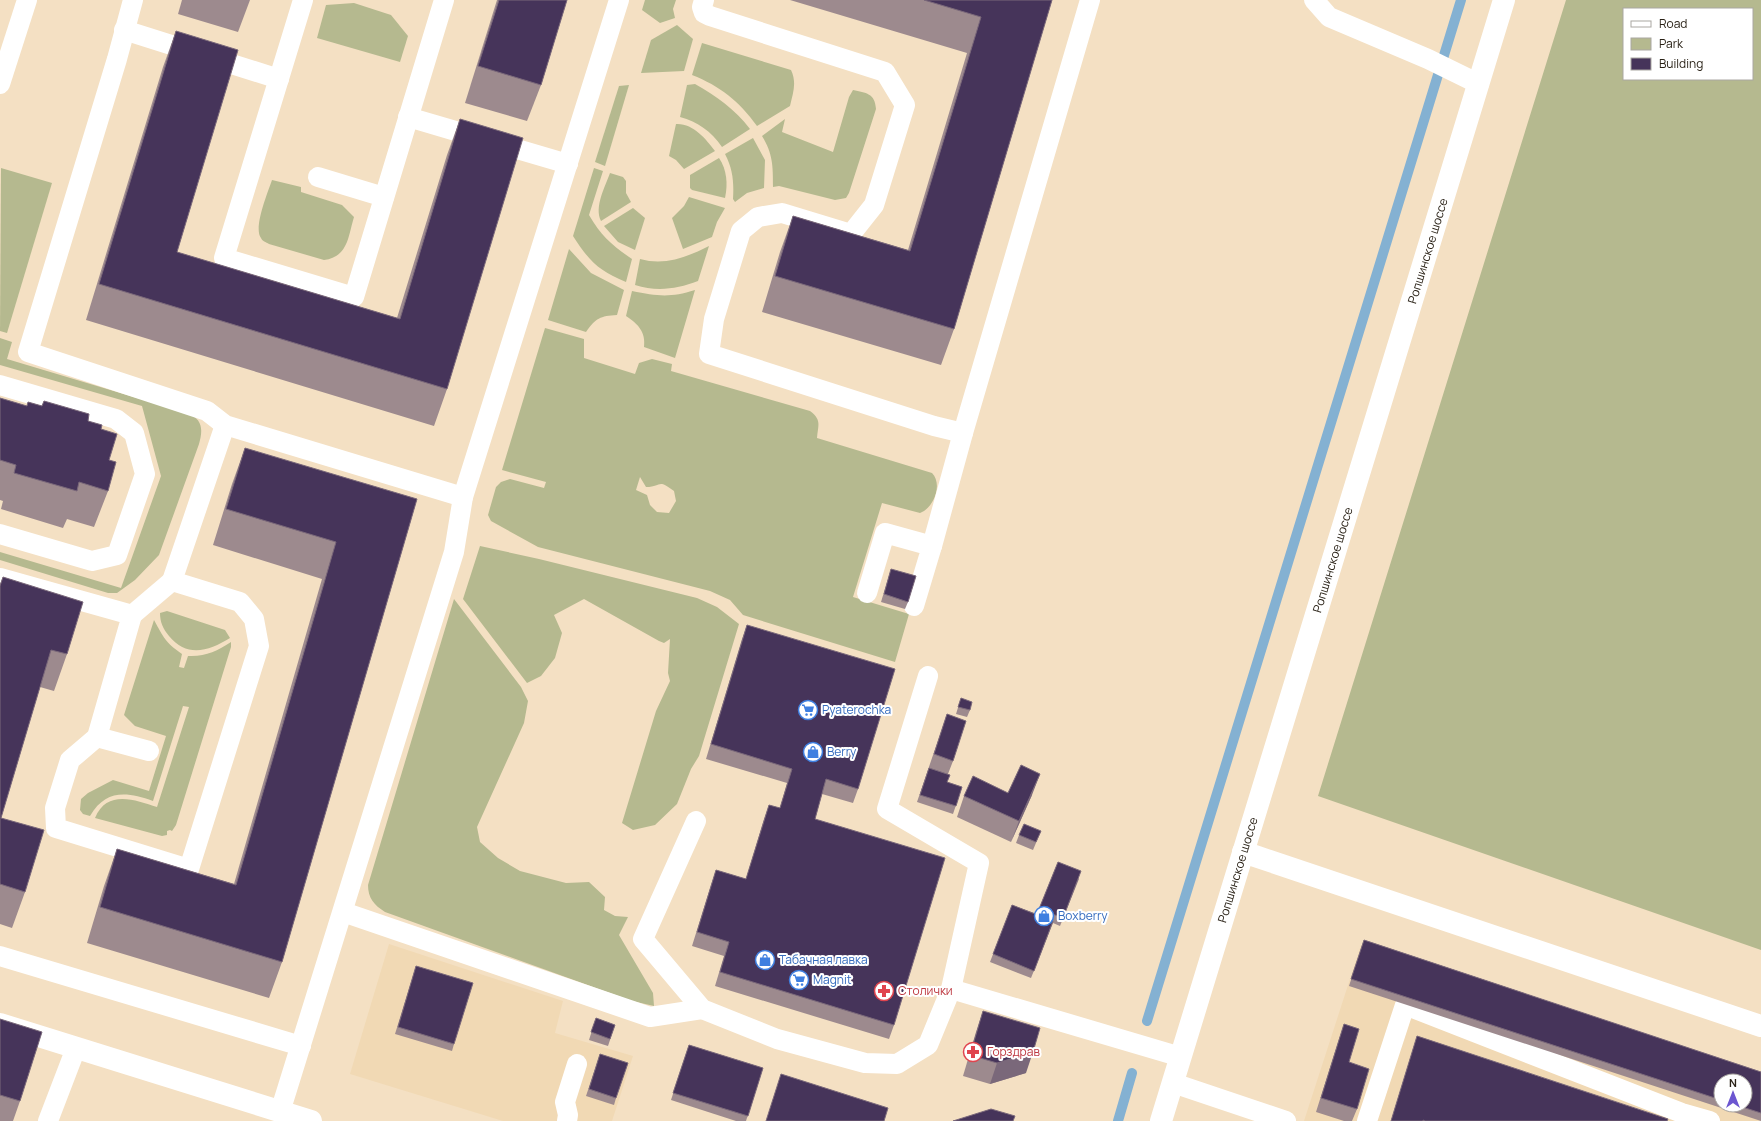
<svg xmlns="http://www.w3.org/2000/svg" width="1761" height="1121" font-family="Manrope,sans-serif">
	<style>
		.built { fill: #f1d9b4; fill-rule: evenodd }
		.green { fill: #b5b98f; fill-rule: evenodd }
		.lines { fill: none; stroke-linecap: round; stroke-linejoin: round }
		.stream { stroke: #84b1d2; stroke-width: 10 }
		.lane { stroke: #fff; stroke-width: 20 }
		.street { stroke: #fff; stroke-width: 22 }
		.secondary { stroke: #fff; stroke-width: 22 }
		.wall { fill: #9d8a8e; fill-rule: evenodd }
		.shaded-wall { fill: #7a687a }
		.building { fill: #46345a; stroke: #7a687a }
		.labels { text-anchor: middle; stroke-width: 4; stroke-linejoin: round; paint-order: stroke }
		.street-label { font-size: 12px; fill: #2a2217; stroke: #fff }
		.shop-label { font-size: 12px; fill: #366cbe; stroke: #fff; text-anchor: start }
		.health-label { font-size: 12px; fill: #be3a42; stroke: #fff; text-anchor: start }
	</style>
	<rect width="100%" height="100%" fill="#f4e0c3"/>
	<!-- built -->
	<g class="built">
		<path d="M 389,944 L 563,1001 L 555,1033 L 633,1056 L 612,1121 L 503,1121 L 350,1074 Z"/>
		<path d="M 1361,945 L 1761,1079 L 1761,1121 L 1304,1121 ZM 1721,1081 L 1745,1081 L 1745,1105 L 1721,1105 Z"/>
	</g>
	<!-- green -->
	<g class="green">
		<path d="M 645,0 L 676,0 L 673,9 L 675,18 L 660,23 L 642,10 Z"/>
		<path d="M 1566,0 L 1761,0 L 1761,950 L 1318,796 ZM 1624,9 L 1752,9 L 1752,79 L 1624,79 Z"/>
		<path d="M 354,3 L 391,15 L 408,36 L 400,62 L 317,38 L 326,5 Z"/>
		<path d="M 677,25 L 693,39 L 684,71 L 641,73 L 651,40 Z"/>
		<path d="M 702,43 L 791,70 C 797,83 793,93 790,106 L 757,126 C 739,101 720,86 692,75 Z"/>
		<path d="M 695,84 C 716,96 735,109 750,129 L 722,147 C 711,131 698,122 680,117 L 687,85 Z"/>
		<path d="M 629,85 L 605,166 L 595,162 L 619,86 Z"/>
		<path d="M 853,90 C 866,93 875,93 876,109 L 849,193 L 846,198 L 835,200 L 779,186 L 773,187 C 773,166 773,154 762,136 L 785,119 L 782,132 L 833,152 L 849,97 Z"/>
		<path d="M 676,124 C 693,123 706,139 715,151 L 684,169 L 676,160 L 669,156 Z"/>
		<path d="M 753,138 L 765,160 L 764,188 L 747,193 L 735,202 L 733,199 C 734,183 733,169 725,154 Z"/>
		<path d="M 719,158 C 727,170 728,184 725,198 L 692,190 L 690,188 L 690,175 Z"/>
		<path d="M 1,168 L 52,183 L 7,333 L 0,331 Z"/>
		<path d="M 594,168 L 603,171 L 589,215 C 601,236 613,246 632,259 L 626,282 C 599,271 589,261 573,236 Z"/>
		<path d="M 610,173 L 623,177 L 626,181 L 626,193 L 631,202 L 601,221 C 594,207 605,187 610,173 Z"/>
		<path d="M 272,180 L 301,187 L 301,192 L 342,205 L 354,217 C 348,237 348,257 324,260 L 269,244 C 266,242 262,241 261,238 C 253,228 268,192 272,180 Z"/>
		<path d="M 689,197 L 725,208 L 717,222 L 712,237 L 683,249 L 672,218 L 684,206 Z"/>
		<path d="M 633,208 L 645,218 L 635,250 L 618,242 L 604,226 Z"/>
		<path d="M 709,246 L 698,281 C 677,289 657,292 635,285 L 640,259 C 665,266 687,257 709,246 Z"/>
		<path d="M 569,249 L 591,273 L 624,290 L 617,315 C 600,316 596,318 586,332 L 548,320 Z"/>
		<path d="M 695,290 L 675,358 L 644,347 C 646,332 638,324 626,316 L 632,291 C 657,296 670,298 695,290 Z"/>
		<path d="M 545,328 L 584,339 L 584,358 L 635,374 L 639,363 L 652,359 L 672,364 L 671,371 L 810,411 C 822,420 818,425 817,438 L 932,473 C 943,484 934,508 920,513 L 882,503 L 853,597 L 909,614 L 895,662 L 743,615 L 730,600 L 710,591 L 538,547 L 491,521 L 488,515 L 496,487 L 501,482 L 510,479 L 544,488 L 546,482 L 502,470 ZM 640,477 L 646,487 C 662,487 657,478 674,491 L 676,501 L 669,513 L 657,512 L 650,505 L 647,495 L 636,490 Z"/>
		<path d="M 0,338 L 12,342 L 7,359 L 187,413 C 203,419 203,430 199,444 L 159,555 L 135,580 L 117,593 L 108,593 L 0,560 L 0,552 L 121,588 L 161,476 L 142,406 L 0,365 Z"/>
		<path d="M 480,546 L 539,559 L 697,598 L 717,607 L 739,624 L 699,756 L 691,769 L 677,804 L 655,825 L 633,830 L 622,823 L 656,711 L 670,681 L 668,673 L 670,639 L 664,643 L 659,641 L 584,599 L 554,615 L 562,633 L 555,658 L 541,676 L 527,683 L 463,599 Z"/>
		<path d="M 454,599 L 521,687 L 528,701 L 524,723 L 477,827 L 480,842 L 498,858 L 520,871 L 566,883 L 589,882 L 605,897 L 604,910 L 615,916 L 628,917 L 619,935 L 653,993 L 654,1006 L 632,1001 L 385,912 C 374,905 368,898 368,885 Z"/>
		<path d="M 167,611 L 225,630 L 230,638 C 209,651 187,658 169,636 C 163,629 160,622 160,613 Z"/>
		<path d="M 154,620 C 164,638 165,642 182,654 L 179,667 L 184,668 L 188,656 C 205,657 217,651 231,642 L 231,647 L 176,825 L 172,831 L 170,830 L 167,831 L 167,835 L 162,836 L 95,818 C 107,789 135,800 157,807 L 189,707 L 183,706 L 153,801 C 127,792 106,789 90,816 L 83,814 L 80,810 L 81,799 L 88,793 L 113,780 L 149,791 L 166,736 L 135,726 L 124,715 Z"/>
	</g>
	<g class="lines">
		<!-- stream -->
		<g class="stream">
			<path d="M 1147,1021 L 1461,0"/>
			<path d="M 1118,1121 L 1132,1073"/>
		</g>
		<!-- lane -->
		<g class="lane">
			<path d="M 133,0 L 117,59 L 28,352 L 207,411 L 225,425 L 463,497"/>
			<path d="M 303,0 L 224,258 L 354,297 L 444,0"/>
			<path d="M 704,0 L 702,7 L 704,13 L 710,16 L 885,72 L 905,105 L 874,205 L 851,234 L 782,213 L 758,217 L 741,231 L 714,319 L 709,354 L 934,426 L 963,433 L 1090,0"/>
			<path d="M 1314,0 L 1329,17 L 1428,59 L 1479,84"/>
			<path d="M 124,30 L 279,79"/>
			<path d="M 0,84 L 27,0"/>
			<path d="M 408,117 L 568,164"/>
			<path d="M 318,177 L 384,197"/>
			<path d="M 0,385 L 116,419 L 134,433 L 145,474 L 117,555 L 92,561 L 0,534"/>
			<path d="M 932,546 L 963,433"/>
			<path d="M 0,578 L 132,615 L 97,737 L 70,760 L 55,808 L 56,828 L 189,869 L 259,646 L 254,619 L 240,602 L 172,581 L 225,425"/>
			<path d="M 867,593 L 885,533 L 932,546 L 914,606"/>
			<path d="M 132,615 L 172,581"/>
			<path d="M 97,737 L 149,751"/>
			<path d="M 696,821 L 643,939 L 702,1009 L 777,1039 L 865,1063 L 897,1064 L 928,1045 L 951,989 L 979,863 L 887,809 L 928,676"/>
			<path d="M 343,912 L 650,1017 L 702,1009"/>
			<path d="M 0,956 L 301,1046"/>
			<path d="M 951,989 L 1181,1057"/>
			<path d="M 1173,1083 L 1286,1121"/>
			<path d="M 280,1112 L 454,552 L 463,497 L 619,0"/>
			<path d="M 48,1121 L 76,1048"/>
			<path d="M 567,1121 L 568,1115 L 565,1102 L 577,1064"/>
			<path d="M 1367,1121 L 1405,1005 L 1682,1113 L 1710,1121"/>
		</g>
		<!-- street -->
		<g class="street">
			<path d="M 1243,852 L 1761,1026"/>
			<path d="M 0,1024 L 311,1121"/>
		</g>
		<!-- secondary -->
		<path class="secondary" d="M 1161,1121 L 1504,0"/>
	</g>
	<!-- wall -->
	<g class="wall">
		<path d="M 182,0 L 250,0 L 238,32 L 178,14 Z"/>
		<path d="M 497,0 L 567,0 L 541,85 L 527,121 L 465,103 Z"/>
		<path d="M 790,0 L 1052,0 L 954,329 L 941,365 L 762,312 L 780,252 L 793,216 L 908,250 L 967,53 Z"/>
		<path d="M 176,31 L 177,252 L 397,318 L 447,155 L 460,119 L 447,389 L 434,426 L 86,320 L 163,67 Z"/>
		<path d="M 0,398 L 27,406 L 28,402 L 42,406 L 44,401 L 88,421 L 101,429 L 109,460 L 108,491 L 94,527 L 67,519 L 63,528 L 1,509 L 3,501 L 0,500 Z"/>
		<path d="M 245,448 L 417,499 L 282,962 L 269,998 L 87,943 L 104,886 L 117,849 L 234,884 L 322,579 L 213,545 L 232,484 Z"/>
		<path d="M 891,569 L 908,602 L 905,609 L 881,602 Z"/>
		<path d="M 3,577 L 67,654 L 54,691 L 40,687 L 1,818 L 25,892 L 12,928 L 0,924 L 0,584 Z"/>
		<path d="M 747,625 L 858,789 L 853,803 L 822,794 L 815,819 L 894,1025 L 889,1039 L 715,986 L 724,956 L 692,946 L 711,885 L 716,870 L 746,879 L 764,819 L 769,805 L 780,808 L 787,783 L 706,759 L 742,639 Z"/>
		<path d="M 961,698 L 970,710 L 967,717 L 956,714 Z"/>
		<path d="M 947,714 L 953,761 L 948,774 L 947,782 L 962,787 L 953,814 L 917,802 Z"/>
		<path d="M 1032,795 L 1011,842 L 957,817 L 964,796 Z"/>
		<path d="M 1041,831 L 1033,850 L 1016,843 L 1019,835 Z"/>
		<path d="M 1058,862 L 1079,879 L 1060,926 L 1053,923 L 1031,978 L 990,962 L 1012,905 L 1037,914 Z"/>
		<path d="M 1364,940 L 1761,1072 L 1761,1121 L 1349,986 ZM 1721,1081 L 1745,1105 L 1721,1105 Z"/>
		<path d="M 416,966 L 454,1044 L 452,1051 L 395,1034 Z"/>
		<path d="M 983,1011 L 1026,1073 L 990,1084 L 963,1076 L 976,1032 Z"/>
		<path d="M 596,1018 L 615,1025 L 608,1046 L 589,1040 Z"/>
		<path d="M 0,1019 L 20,1101 L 13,1121 L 0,1121 Z"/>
		<path d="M 1344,1024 L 1349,1062 L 1357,1109 L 1352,1121 L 1344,1121 L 1316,1112 L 1339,1039 Z"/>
		<path d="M 1417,1036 L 1667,1121 L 1391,1121 Z"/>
		<path d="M 689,1045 L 763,1068 L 746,1121 L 736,1121 L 671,1100 Z"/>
		<path d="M 600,1054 L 616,1098 L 614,1105 L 586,1096 Z"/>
	</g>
	<!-- shaded-wall -->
	<g class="shaded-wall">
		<path d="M 1040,774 L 1032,795 L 1011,842 L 1019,821 Z"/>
		<path d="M 1033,1052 L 1026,1073 L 990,1084 L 997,1063 Z"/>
	</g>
	<!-- building -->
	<g class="building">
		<path d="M 499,0 L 567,0 L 541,85 L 478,66 Z"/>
		<path d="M 924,0 L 1052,0 L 954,329 L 775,276 L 793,216 L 910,251 L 981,17 Z"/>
		<path d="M 176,31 L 238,50 L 177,252 L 400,319 L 460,119 L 523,138 L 447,389 L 99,284 Z"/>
		<path d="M 0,398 L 27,406 L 28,402 L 42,406 L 44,401 L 89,414 L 88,421 L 102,425 L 101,429 L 117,434 L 109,460 L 116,462 L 108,491 L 79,482 L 77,491 L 14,473 L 16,465 L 0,460 Z"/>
		<path d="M 245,448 L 417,499 L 282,962 L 100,907 L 117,849 L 236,885 L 336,542 L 226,509 Z"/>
		<path d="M 891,569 L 916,576 L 908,602 L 884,594 Z"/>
		<path d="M 3,577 L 83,602 L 67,654 L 51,650 L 1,818 L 44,830 L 25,892 L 0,884 L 0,586 Z"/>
		<path d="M 747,625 L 895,669 L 858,789 L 826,779 L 815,819 L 945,858 L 894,1025 L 720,972 L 729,942 L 697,932 L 716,870 L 746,879 L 769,805 L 780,808 L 792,769 L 711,744 Z"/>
		<path d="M 961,698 L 972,702 L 970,710 L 958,707 Z"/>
		<path d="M 947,714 L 966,721 L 953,761 L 934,754 Z"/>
		<path d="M 1021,765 L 1040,774 L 1019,821 L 964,796 L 973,776 L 1008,793 Z"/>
		<path d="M 929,768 L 950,775 L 947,782 L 962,787 L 956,806 L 920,795 Z"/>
		<path d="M 1024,824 L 1041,831 L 1036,842 L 1019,835 Z"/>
		<path d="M 1058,862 L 1081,871 L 1063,918 L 1039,909 Z"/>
		<path d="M 1012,905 L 1053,921 L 1034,971 L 993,954 Z"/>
		<path d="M 1364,940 L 1761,1072 L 1761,1113 L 1736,1105 L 1745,1105 L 1745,1081 L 1721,1081 L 1721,1100 L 1351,979 Z"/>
		<path d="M 416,966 L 473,983 L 454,1044 L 398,1027 Z"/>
		<path d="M 983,1011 L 1040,1028 L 1033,1052 L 997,1063 L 970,1055 Z"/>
		<path d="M 596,1018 L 615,1025 L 610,1039 L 591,1032 Z"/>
		<path d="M 0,1019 L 42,1032 L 20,1101 L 0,1095 Z"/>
		<path d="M 1344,1024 L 1359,1029 L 1349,1062 L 1369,1069 L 1357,1109 L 1321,1098 Z"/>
		<path d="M 1417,1036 L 1668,1119 L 1667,1121 L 1425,1121 L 1423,1120 L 1423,1121 L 1391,1121 Z"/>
		<path d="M 689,1045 L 763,1068 L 748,1116 L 673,1093 Z"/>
		<path d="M 600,1054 L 628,1063 L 616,1098 L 589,1089 Z"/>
		<path d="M 781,1074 L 888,1108 L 884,1121 L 766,1121 Z"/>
		<path d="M 991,1109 L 1015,1116 L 1013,1121 L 953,1121 Z"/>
	</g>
	<!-- icons -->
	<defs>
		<symbol id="supermarket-ring" viewBox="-11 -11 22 22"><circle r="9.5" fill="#fff" stroke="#3f7fe0" stroke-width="1.5"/><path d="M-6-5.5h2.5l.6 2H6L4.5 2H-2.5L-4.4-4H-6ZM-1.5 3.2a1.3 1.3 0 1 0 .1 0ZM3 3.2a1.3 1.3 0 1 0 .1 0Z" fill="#3f7fe0"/></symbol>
		<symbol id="shop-ring" viewBox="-11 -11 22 22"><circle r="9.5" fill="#fff" stroke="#3f7fe0" stroke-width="1.5"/><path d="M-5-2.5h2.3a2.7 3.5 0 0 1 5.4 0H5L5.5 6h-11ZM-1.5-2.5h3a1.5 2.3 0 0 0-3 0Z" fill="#3f7fe0"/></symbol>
		<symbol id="pharmacy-ring" viewBox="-11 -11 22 22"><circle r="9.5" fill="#fff" stroke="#e0444e" stroke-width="1.5"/><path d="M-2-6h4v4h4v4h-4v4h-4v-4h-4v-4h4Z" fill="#e0444e"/></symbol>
	</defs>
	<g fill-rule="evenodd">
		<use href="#supermarket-ring" x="797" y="699" width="22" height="22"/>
		<use href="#shop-ring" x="802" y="741" width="22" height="22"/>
		<use href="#shop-ring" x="1033" y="905" width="22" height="22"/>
		<use href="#shop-ring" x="754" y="949" width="22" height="22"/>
		<use href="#supermarket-ring" x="788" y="969" width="22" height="22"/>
		<use href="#pharmacy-ring" x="873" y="980" width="22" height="22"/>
		<use href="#pharmacy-ring" x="962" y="1041" width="22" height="22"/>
	</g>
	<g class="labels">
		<!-- street labels -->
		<g class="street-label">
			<text transform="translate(1428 251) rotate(-73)" y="4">Ропшинское шоссе</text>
			<text transform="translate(1333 560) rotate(-73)" y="4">Ропшинское шоссе</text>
			<text transform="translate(1238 870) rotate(-73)" y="4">Ропшинское шоссе</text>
		</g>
		<!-- shop labels -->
		<g class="shop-label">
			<text x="822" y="714">Pyaterochka</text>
			<text x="827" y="756">Berry</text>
			<text x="1058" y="920">Boxberry</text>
			<text x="779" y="964">Табачная лавка</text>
			<text x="813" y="984">Magnit</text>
		</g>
		<!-- health labels -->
		<g class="health-label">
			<text x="898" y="995">Столички</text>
			<text x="987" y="1056">Горздрав</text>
		</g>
	</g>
	<!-- legend -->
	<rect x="1623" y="8" width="130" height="72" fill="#ffffff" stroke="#aaa7a2"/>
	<rect x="1631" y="21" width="20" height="6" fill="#ffffff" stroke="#aaa7a2"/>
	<text x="1659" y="28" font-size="12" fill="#2a2217">Road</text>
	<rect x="1631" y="38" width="20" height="12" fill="#b5b98f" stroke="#aaa7a2"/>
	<text x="1659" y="48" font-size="12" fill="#2a2217">Park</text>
	<rect x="1631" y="58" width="20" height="12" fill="#46345a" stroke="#aaa7a2"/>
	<text x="1659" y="68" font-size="12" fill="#2a2217">Building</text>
	<!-- north arrow -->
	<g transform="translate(1733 1093)"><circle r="19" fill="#ffffff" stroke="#aaa7a2"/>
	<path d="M0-3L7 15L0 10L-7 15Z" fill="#6c56d0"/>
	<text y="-6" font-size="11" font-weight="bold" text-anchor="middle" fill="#2a2217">N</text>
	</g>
</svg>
